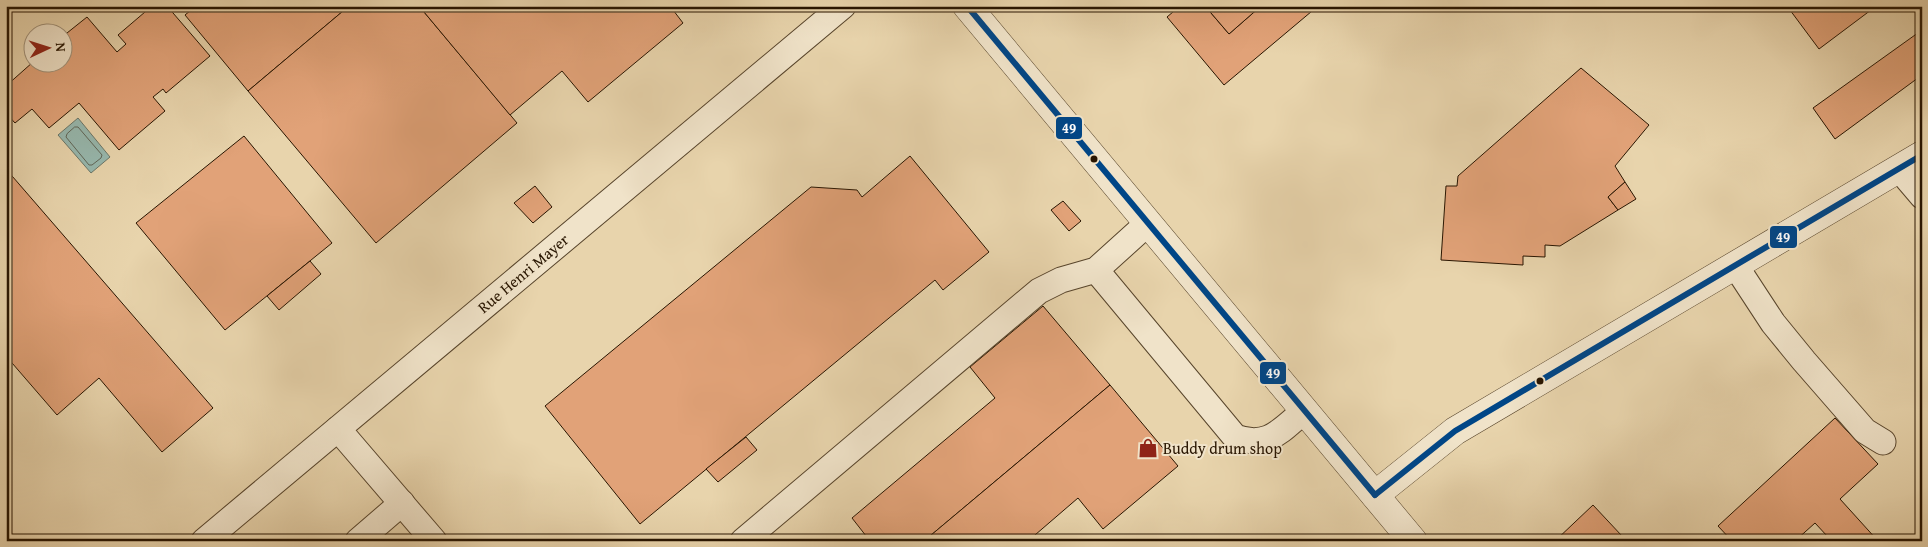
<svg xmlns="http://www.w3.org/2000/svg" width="1928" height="547" font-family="'Gentium Book Plus',serif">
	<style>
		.water { fill: #97b8ae; stroke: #6b7769 }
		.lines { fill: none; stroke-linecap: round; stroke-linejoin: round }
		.shore { stroke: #606658; stroke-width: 1 }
		.building { fill: #e1a278; stroke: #281501 }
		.service-casing { stroke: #58452c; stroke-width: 27 }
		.minor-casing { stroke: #58452c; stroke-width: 29 }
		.tertiary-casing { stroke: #58452c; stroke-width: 29 }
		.service { stroke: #f0e3c9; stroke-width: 25 }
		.minor { stroke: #f0e3c9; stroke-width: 28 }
		.tertiary { stroke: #f0e3c9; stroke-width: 28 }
		.bus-1-casing { stroke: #f0e3c9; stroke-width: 10 }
		.bus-1 { stroke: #004687; stroke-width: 6 }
		.bus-dot { fill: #281501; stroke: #f0e3c9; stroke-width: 2 }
		.labels { text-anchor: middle; stroke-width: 4; stroke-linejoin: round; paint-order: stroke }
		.street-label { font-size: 16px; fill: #281501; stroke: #f0e3c9 }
		.poi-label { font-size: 16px; fill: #281501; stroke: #f0e3c9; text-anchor: start }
		.line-badge { stroke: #f0e3c9; stroke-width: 2 }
		.badge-label { font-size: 14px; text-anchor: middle; font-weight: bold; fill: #fff }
	</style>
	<rect width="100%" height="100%" fill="#e8d4ac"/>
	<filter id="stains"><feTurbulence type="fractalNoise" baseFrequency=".004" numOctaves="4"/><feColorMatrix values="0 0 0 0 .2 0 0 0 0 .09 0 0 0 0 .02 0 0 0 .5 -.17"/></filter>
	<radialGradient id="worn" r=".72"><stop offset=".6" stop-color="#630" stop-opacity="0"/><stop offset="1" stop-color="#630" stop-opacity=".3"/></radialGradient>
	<!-- water -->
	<path class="water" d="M 78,118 L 110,157 L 91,173 L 58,135 Z"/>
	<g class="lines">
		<!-- shore -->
		<path class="shore" d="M 75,127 L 78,127 L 102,155 L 101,158 L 92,165 L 89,165 L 66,137 L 67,134 Z"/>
	</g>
	<!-- building -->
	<g class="building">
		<path d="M 152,6 L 167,6 L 210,56 L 166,93 L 163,89 L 153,97 L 165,111 L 119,150 L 79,103 L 49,128 L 32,109 L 15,123 L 6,113 L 6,86 L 33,62 L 62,62 L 62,37 L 87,17 L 117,52 L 126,44 L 118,35 Z"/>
		<path d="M 196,6 L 349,6 L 248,91 L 185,15 Z"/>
		<path d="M 349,6 L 419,6 L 517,123 L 376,243 L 248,91 Z"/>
		<path d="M 419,6 L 670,6 L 683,23 L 588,102 L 562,71 L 510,115 Z"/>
		<path d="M 1180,6 L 1205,6 L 1229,34 L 1261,6 L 1318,6 L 1224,85 L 1167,17 Z"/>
		<path d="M 1205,6 L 1261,6 L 1229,34 Z"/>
		<path d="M 1787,6 L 1875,6 L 1875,7 L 1819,49 Z"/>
		<path d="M 1922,30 L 1922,75 L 1835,139 L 1813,108 Z"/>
		<path d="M 1581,68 L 1649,125 L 1615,166 L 1625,182 L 1608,197 L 1618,210 L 1560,246 L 1545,245 L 1545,257 L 1523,256 L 1523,265 L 1441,260 L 1446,186 L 1457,186 L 1458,176 Z"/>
		<path d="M 244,136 L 332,243 L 225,330 L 136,223 Z"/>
		<path d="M 910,156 L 989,252 L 943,290 L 935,280 L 640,524 L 545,406 L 811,187 L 857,190 L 862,197 Z"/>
		<path d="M 6,169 L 213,408 L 162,452 L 99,378 L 57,415 L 6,356 Z"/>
		<path d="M 1625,182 L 1636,199 L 1618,210 L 1608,197 Z"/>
		<path d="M 535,186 L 552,207 L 533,223 L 514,203 Z"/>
		<path d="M 1063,201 L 1081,221 L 1069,231 L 1051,210 Z"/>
		<path d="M 310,261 L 321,274 L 279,310 L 267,296 Z"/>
		<path d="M 1043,306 L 1110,385 L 924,541 L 870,541 L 852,518 L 995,398 L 970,367 Z"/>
		<path d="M 1110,385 L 1178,466 L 1103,529 L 1078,498 L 1028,541 L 924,541 Z"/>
		<path d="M 1835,418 L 1878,464 L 1840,499 L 1878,541 L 1823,541 L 1828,537 L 1815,523 L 1795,541 L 1732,541 L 1718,526 Z"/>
		<path d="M 746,437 L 757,450 L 718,482 L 706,469 Z"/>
		<path d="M 1593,505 L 1622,536 L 1617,541 L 1555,541 Z"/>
	</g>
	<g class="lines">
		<defs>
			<g id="service">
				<path d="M 1899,169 L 1922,196"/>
				<path d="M 1735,265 L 1773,323 L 1804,361 L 1865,431 L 1883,442"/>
				<path d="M 1096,270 L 1235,437 C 1268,449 1281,430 1304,411"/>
				<path d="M 338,429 L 434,541"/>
				<path d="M 204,541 L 843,6"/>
				<path d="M 358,541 L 402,503"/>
				<path d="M 743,541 L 1039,291 L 1061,280 L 1096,270 L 1148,223"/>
			</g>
			<path id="minor" d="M 1375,495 L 1455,431 L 1922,155"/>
			<path id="tertiary" d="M 967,6 L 1413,541"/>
		</defs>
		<!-- service casing -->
		<use href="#service" class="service-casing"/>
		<!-- minor casing -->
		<use href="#minor" class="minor-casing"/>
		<!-- tertiary casing -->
		<use href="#tertiary" class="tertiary-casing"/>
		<!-- service -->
		<use href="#service" class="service"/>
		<!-- minor -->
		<use href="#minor" class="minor"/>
		<!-- tertiary -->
		<use href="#tertiary" class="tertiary"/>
		<defs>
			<g id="bus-1">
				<path d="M 967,6 L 1375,495"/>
				<path d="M 1375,495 L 1455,431 L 1922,155"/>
			</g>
		</defs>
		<!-- bus-1 casing -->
		<use href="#bus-1" class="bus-1-casing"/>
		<!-- bus-1 -->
		<use href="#bus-1" class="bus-1"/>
	</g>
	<!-- icons -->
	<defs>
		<symbol id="shop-bare" viewBox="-9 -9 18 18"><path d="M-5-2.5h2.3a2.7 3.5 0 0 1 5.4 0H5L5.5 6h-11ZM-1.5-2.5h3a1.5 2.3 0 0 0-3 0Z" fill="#8f2418" stroke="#f0e3c9" stroke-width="2.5" paint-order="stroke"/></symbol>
	</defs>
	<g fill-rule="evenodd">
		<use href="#shop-bare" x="1134" y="434" width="28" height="28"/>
	</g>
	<!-- markers -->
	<g class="bus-dot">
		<circle cx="1094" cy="159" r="4.5"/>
		<circle cx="1540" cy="381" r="4.5"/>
	</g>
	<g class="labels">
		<!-- street labels -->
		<g class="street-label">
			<text transform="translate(523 273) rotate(-40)" y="6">Rue Henri Mayer</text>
		</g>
		<!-- poi labels -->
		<g class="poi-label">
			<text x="1163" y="454">Buddy drum shop</text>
		</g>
	</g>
	<g class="line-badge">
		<rect x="1055" y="116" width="28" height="24" rx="5" fill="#004687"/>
		<rect x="1769" y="225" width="29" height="24" rx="5" fill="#004687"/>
		<rect x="1259" y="361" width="28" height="24" rx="5" fill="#004687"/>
	</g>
	<g class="badge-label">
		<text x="1069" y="133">49</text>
		<text x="1783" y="242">49</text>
		<text x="1273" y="378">49</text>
	</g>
	<!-- margin -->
	<rect width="1928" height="547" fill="none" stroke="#e8d4ac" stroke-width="25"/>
	<rect x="8" y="8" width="1913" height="532" fill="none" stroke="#281501" stroke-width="2.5"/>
	<rect x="12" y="12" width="1903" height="522" fill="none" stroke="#281501"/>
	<!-- north arrow -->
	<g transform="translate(48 48) rotate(86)"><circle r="24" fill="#f0e3c9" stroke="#a09179"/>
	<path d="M0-4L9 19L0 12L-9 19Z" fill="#8f2418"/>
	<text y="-8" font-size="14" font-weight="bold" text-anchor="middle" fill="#281501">N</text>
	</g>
	<rect width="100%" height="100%" filter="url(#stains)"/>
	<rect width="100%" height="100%" fill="url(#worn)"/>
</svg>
